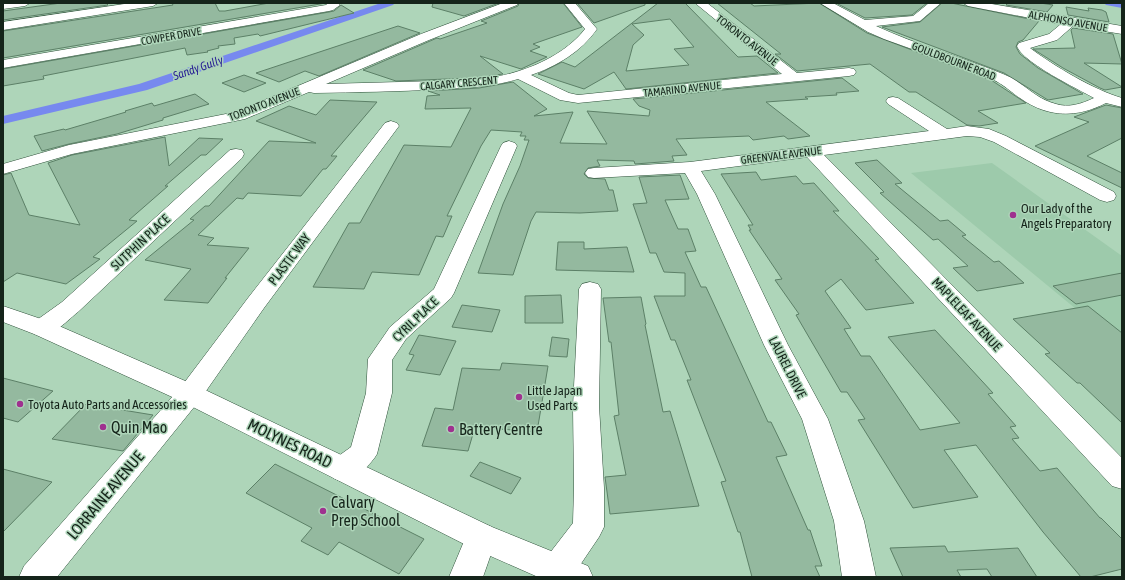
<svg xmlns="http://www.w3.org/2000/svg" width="1125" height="580" font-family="'Asap Condensed',sans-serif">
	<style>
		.built { fill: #9dcaab }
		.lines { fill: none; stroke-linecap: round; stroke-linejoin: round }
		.canal { fill: #7789ef; fill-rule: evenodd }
		.building { fill: #94b99f; stroke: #5c8067; fill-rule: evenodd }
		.minor-casing { stroke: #2e513a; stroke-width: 1 }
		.major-casing { stroke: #2e513a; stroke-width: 1 }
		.highway-casing { stroke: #2e513a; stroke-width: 1 }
		.minor { fill: #fff; fill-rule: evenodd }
		.major { fill: #fff; fill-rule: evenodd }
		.highway { fill: #fff; fill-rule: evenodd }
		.poi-dot { fill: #9f318f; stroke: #aed5b9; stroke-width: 1.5 }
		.labels { text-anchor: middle; stroke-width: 3; stroke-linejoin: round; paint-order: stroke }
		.far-street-label { font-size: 11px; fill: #15241a; stroke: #aed5b9 }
		.far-water-label { font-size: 12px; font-style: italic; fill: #261d94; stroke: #aed5b9 }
		.poi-label { font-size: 13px; fill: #15241a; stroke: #aed5b9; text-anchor: start }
		.street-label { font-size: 13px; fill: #15241a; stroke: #aed5b9 }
		.near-poi-label { font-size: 16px; fill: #15241a; stroke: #aed5b9; text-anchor: start }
		.near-street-label { font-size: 16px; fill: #15241a; stroke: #aed5b9 }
	</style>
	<rect width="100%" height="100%" fill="#aed5b9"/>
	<!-- built -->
	<path class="built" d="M 992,163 L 1122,256 L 1122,347 L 911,173 Z"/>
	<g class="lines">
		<!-- canal -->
		<g class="canal">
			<path d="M 381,3 L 395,3 L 393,5 L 147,90 L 3,124 L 3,116 L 139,84 Z"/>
			<path d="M 1104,3 L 1122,3 L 1122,8 L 1106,5 Z"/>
		</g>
	</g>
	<!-- building -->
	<g class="building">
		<path d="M 61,3 L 106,3 L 108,5 L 3,20 L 3,11 Z"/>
		<path d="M 172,3 L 215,3 L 219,11 L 225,11 L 269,3 L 326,3 L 3,58 L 3,31 L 173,5 Z"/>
		<path d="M 433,3 L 499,3 L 464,16 L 432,7 Z"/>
		<path d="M 519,3 L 563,3 L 582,27 L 533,44 L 540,47 L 530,51 L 547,57 L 521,69 L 480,56 L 503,74 L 473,78 L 396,81 L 363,70 L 437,38 L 440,39 L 487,23 L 481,21 L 518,6 Z"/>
		<path d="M 577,3 L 645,3 L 645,5 L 594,23 Z"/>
		<path d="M 658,3 L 685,3 L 738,57 L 757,56 L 778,73 L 626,89 L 614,72 L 584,89 L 538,74 L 562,62 L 575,67 ZM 670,19 L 694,47 L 674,49 L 689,65 L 626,71 L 633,45 L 644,35 L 632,24 Z"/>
		<path d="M 717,3 L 750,3 L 754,6 L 819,3 L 867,33 L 991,80 L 1026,103 L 978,111 L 998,123 L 979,126 L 967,125 L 916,92 L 909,92 L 870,64 L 797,71 L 775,54 L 781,54 Z"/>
		<path d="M 836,3 L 927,3 L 912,15 L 865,18 Z"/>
		<path d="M 942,3 L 951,3 L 1039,21 L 1023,40 L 1018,42 L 1016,47 L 1020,54 L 1038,68 L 1083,94 L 1048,100 L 1004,73 L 882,27 L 920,22 Z"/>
		<path d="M 1008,3 L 1040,3 L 1053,5 L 1047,12 L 1006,5 Z"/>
		<path d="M 341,5 L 354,13 L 260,36 L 258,34 L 234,38 L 235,44 L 218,46 L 219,48 L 207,51 L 208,52 L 187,55 L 185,48 L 43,76 L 44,79 L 3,86 L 3,69 L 329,12 L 334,11 Z"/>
		<path d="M 1066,7 L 1089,11 L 1088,8 L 1102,10 L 1106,12 L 1109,22 L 1068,15 Z"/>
		<path d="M 398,26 L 420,33 L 319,76 L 305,71 L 279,82 L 256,73 Z"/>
		<path d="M 1073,28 L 1113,34 L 1122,64 L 1084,63 L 1122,87 L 1105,90 L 1100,88 L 1063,68 L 1033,49 L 1075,48 L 1071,30 Z"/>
		<path d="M 244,75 L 266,83 L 244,92 L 222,83 Z"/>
		<path d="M 842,78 L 859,91 L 836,93 L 837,95 L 805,97 L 808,99 L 766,102 L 810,136 L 788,139 L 784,136 L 753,140 L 749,136 L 676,139 L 687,155 L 672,156 L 674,161 L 635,164 L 634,161 L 597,160 L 600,166 L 588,168 L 584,174 L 588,178 L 605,179 L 609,190 L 613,190 L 618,211 L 580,213 L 536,212 L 531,221 L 513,275 L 478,273 L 503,204 L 520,166 L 529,140 L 524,140 L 526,136 L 520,136 L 522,132 L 491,130 L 481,146 L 447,216 L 452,216 L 443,237 L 436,236 L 419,275 L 372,272 L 364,289 L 313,287 L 349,223 L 360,223 L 404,145 L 451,147 L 471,108 L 425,109 L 427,96 L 440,95 L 428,91 L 479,88 L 513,82 L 547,109 L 534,116 L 573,112 L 560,143 L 607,144 L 587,111 L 649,116 L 650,110 L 639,106 L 633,99 Z"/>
		<path d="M 195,94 L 209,104 L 163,118 L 163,120 L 117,134 L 69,144 L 42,151 L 34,136 L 64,129 L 65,130 L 126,112 L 125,111 L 152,103 L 154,106 Z"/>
		<path d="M 330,100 L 377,102 L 331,156 L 337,156 L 326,169 L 323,169 L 301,196 L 248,193 L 243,199 L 237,198 L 198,235 L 214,238 L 207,245 L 249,248 L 225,278 L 227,278 L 208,303 L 164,300 L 191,269 L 145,260 L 194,220 L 190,219 L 205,206 L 209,206 L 269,141 L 316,143 L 256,121 L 289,106 L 316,115 Z"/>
		<path d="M 1106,105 L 1122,108 L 1122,138 L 1087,156 L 1122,173 L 1122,188 L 1035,146 L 1089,122 L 1074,117 Z"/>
		<path d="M 165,137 L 169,166 L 199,138 L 223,139 L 206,155 L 201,155 L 165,186 L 168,186 L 129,220 L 137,221 L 93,257 L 100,259 L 66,284 L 17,273 L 3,282 L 3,175 L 11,173 L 29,215 L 80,225 L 48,163 L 72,155 Z"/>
		<path d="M 877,160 L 902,183 L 895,184 L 940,221 L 948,220 L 966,235 L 962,236 L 994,262 L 999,261 L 1024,283 L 977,291 L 953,268 L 968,266 L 938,239 L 933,240 L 880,193 L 884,192 L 855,163 Z"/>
		<path d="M 756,172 L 761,180 L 796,176 L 803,184 L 814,183 L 839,211 L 833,211 L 879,259 L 875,260 L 914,303 L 866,310 L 841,279 L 825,291 L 851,328 L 844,329 L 861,356 L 870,356 L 920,430 L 960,423 L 888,337 L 935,330 L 993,393 L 988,394 L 1016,426 L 1010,427 L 1019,438 L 1012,439 L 1040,471 L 1057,468 L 1100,518 L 1101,518 L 1122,539 L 1122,569 L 1090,577 L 1081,577 L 1043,532 L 976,445 L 944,450 L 978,497 L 913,508 L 858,420 L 865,419 L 847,392 L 841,392 L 796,315 L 799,314 L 775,280 L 782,279 L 749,230 L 751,230 L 748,225 L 753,225 L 721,174 Z"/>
		<path d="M 680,175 L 689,199 L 665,200 L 678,229 L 688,229 L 696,251 L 685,252 L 701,287 L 706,287 L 768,422 L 771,422 L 787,455 L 776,457 L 808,530 L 810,530 L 822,566 L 815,566 L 820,577 L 752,577 L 740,532 L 738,532 L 721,482 L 726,481 L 687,380 L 691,380 L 675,340 L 671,340 L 654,296 L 685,296 L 685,273 L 664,272 L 656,253 L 650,253 L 633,204 L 647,203 L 639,177 Z"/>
		<path d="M 558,242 L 584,242 L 584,249 L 627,247 L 634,272 L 556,270 Z"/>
		<path d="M 1122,273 L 1122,295 L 1076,304 L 1053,286 Z"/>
		<path d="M 561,295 L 563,323 L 525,323 L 525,296 Z"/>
		<path d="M 641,297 L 646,324 L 645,325 L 663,412 L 670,411 L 699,506 L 610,514 L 605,477 L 626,475 L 614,416 L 619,415 L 611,342 L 609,342 L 603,298 Z"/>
		<path d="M 462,305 L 500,310 L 492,332 L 452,327 Z"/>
		<path d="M 1088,306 L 1122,333 L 1122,423 L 1080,383 L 1077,383 L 1045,354 L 1050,353 L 1013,319 Z"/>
		<path d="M 419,335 L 456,341 L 440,375 L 406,370 L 414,355 L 409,354 Z"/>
		<path d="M 552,337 L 569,339 L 567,357 L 549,356 Z"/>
		<path d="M 502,363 L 548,366 L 537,432 L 475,427 L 468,451 L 422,446 L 435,408 L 453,410 L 462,368 L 500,370 Z"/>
		<path d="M 3,378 L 53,391 L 18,422 L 3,418 Z"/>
		<path d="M 86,404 L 153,415 L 123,451 L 52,439 Z"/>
		<path d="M 480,462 L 521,478 L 511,494 L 470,476 Z"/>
		<path d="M 275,464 L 424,539 L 399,574 L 339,542 L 328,555 L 301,541 L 312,528 L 246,493 Z"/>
		<path d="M 3,469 L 52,482 L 3,532 Z"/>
		<path d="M 945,546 L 948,552 L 1018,548 L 1037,577 L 992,577 L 987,569 L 957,570 L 961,577 L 903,577 L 890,548 Z"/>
	</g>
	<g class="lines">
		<defs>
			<g id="minor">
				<path d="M 131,3 L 158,3 L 153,6 L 3,30 L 3,22 Z"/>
				<path d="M 327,3 L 338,3 L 340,5 L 333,10 L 329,11 L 3,68 L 3,60 L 326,5 L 327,4 Z"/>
				<path d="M 503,3 L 518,3 L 517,5 L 429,40 L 326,84 L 473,80 C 512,77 560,61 585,29 L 564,3 L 575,3 L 597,29 C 581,52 557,66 531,75 L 569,93 L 578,95 L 782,74 L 695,3 L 707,3 L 797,73 L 849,68 L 854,69 L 856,72 L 854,75 L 849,76 L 578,103 L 560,100 L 518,79 C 491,87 467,88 439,89 C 398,92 356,92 314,93 L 309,92 L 245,119 L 72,154 L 3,174 L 3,164 L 69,145 L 236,112 L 421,34 Z"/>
				<path d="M 820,3 L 833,3 L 865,20 L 913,16 L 929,3 L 941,3 L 920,21 L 876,26 C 917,45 961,57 1003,74 C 1022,81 1035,99 1056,104 C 1069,108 1081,104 1094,98 C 1078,89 1022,62 1017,46 L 1019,43 L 1049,34 L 1061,24 L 968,6 L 963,3 L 986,3 L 1122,26 L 1122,34 L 1073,26 L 1057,40 L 1030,48 C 1054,66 1094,90 1122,98 L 1122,107 L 1106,103 C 1077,118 1048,118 1020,98 C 1011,92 1003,84 992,79 C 957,65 920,52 884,39 L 868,32 Z"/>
				<path d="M 893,97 L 898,98 L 947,129 L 967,126 L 989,129 L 1006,136 L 1114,192 L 1116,196 L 1114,200 L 1107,202 L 1100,200 L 994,142 L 980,137 L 967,136 L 824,155 L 1122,458 L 1122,489 L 1112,486 L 807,157 L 701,171 L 715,194 L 788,345 L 828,419 L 864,521 L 876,577 L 842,577 L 834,521 L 802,419 L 764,345 L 697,194 L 685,173 L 594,178 L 588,177 L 585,173 L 588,169 L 594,168 L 690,162 L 929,131 L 888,104 L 886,101 L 888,98 Z"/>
				<path d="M 391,121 L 397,123 L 399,126 L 264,308 L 199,401 L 57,577 L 19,577 L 24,566 L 181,387 L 248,298 L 385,123 Z"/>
				<path d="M 509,141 L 515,143 L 517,146 L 454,293 L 451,298 L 406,339 L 392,360 L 392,393 L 377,454 C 372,463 354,482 342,481 C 339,481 336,479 333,478 L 329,469 L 333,460 L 351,447 L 366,393 L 368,359 L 390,327 L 434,289 L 501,146 L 503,143 Z"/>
				<path d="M 236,149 L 242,150 L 244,154 L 242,158 L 78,312 C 64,323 52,339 34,334 L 30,328 L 34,322 L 62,302 L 230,150 Z"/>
				<path d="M 590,282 L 598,284 L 601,289 L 599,406 L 604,488 L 604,527 L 599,537 L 572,577 L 545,577 L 542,569 L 546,558 L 573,523 L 574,488 L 573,406 L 579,289 L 582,284 Z"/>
				<path d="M 481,523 L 492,527 L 497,537 L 483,577 L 449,577 L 470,527 Z"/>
			</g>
			<path id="major" d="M 3,306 L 50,322 L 199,387 L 492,527 L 588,566 L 593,577 L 538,577 L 470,547 L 181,401 L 34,334 L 3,322 Z"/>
			<path id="highway" d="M 3,3 L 30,3 L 25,6 L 3,9 Z"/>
		</defs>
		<!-- minor casing -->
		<use href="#minor" class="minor-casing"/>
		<!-- major casing -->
		<use href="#major" class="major-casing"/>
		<!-- highway casing -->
		<use href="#highway" class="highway-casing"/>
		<!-- minor -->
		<use href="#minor" class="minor"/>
		<!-- major -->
		<use href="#major" class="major"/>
		<!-- highway -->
		<use href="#highway" class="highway"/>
	</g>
	<!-- markers -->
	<g class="poi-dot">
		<circle cx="1013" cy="215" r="4"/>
		<circle cx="519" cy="397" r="4"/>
		<circle cx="20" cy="404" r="4"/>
		<circle cx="103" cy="427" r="4"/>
		<circle cx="451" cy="429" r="4"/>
		<circle cx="323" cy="511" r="4"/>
	</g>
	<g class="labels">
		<!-- far-street labels -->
		<g class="far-street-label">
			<text transform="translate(1068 21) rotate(10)" y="4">ALPHONSO AVENUE</text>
			<text transform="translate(171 36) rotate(-10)" y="4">COWPER DRIVE</text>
			<text transform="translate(747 40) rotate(38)" y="4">TORONTO AVENUE</text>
			<text transform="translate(954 61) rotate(21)" y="4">GOULDBOURNE ROAD</text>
			<text transform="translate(459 83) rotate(-5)" y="4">CALGARY CRESCENT</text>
			<text transform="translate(682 89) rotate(-6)" y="4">TAMARIND AVENUE</text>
			<text transform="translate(264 104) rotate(-21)" y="4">TORONTO AVENUE</text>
			<text transform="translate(781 155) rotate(-7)" y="4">GREENVALE AVENUE</text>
		</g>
		<!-- far-water labels -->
		<g class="far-water-label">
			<text transform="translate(198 68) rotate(-19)" y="4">Sandy Gully</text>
		</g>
		<!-- poi labels -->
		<g class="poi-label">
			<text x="1021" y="213">Our Lady of the<tspan x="1021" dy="15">Angels Preparatory</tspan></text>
			<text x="527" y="395">Little Japan<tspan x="527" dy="15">Used Parts</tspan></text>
			<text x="28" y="409">Toyota Auto Parts and Accessories</text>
		</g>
		<!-- street labels -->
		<g class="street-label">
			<text transform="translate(140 242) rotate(-43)" y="5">SUTPHIN PLACE</text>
			<text transform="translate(289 259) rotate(-53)" y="5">PLASTIC WAY</text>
			<text transform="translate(967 314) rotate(47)" y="5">MAPLELEAF AVENUE</text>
			<text transform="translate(415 319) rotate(-44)" y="5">CYRIL PLACE</text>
			<text transform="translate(788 367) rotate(63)" y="5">LAUREL DRIVE</text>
		</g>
		<!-- near-poi labels -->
		<g class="near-poi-label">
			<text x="111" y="433">Quin Mao</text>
			<text x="459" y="435">Battery Centre</text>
			<text x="331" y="508">Calvary<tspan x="331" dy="18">Prep School</tspan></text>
		</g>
		<!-- near-street labels -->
		<g class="near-street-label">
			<text transform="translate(290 443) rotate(26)" y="6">MOLYNES ROAD</text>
			<text transform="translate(105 495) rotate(-50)" y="6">LORRAINE AVENUE</text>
		</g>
	</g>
	<!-- border -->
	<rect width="1125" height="580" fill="none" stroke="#15241a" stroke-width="8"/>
</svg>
